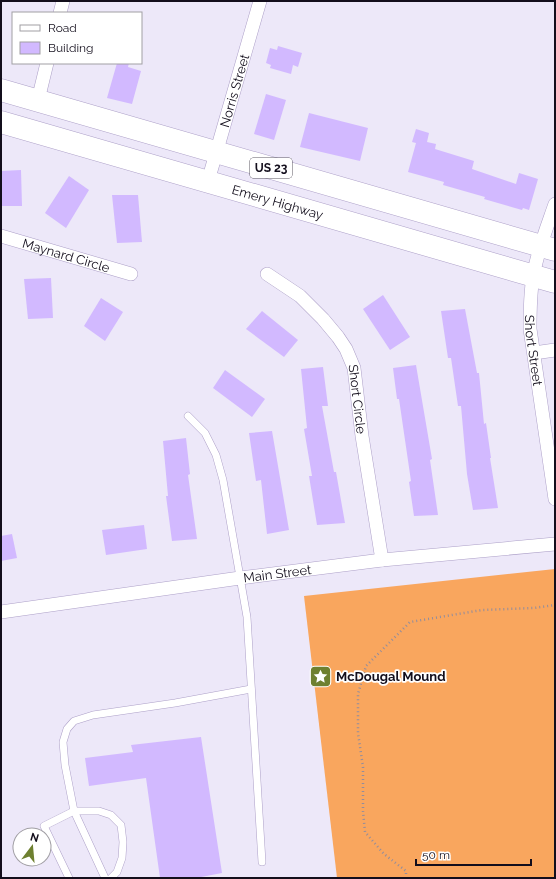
<svg xmlns="http://www.w3.org/2000/svg" width="556" height="879" font-family="Raleway,sans-serif">
	<style>
		.forest { fill: #f9a65e }
		.building { fill: #d2b9ff }
		.lines { fill: none; stroke-linecap: round; stroke-linejoin: round }
		.lane-casing { stroke: #ada0c8; stroke-width: 8 }
		.street-casing { stroke: #ada0c8; stroke-width: 14 }
		.highway-casing { stroke: #ada0c8; stroke-width: 23 }
		.path { stroke: #928d9d; stroke-width: 2.5; stroke-dasharray: 1 3; stroke-linecap: butt }
		.lane { stroke: #fff; stroke-width: 7 }
		.street { stroke: #fff; stroke-width: 13 }
		.highway { stroke: #fff; stroke-width: 22 }
		.labels { text-anchor: middle; stroke-width: 3.5; stroke-linejoin: round; paint-order: stroke }
		.shield { fill: #fff; stroke: #5a5660; stroke-width: 1 }
		.shield-label { font-size: 12px; font-weight: bold; fill: #130e1c }
		.street-label { font-size: 13px; fill: #130e1c; stroke: #fff }
		.poi-label { font-size: 13px; font-weight: bold; fill: #130e1c; stroke: #fff; text-anchor: start }
	</style>
	<rect width="100%" height="100%" fill="#ede8f9"/>
	<!-- forest -->
	<path class="forest" d="M 555,569 L 555,878 L 337,878 L 304,596 Z"/>
	<!-- building -->
	<g class="building">
		<path d="M 278,46 L 302,53 L 298,67 L 293,65 L 291,74 L 270,68 L 271,65 L 266,63 L 270,48 L 277,50 Z"/>
		<path d="M 117,63 L 129,63 L 128,67 L 141,71 L 132,104 L 107,98 Z"/>
		<path d="M 266,94 L 286,100 L 274,140 L 254,134 Z"/>
		<path d="M 309,113 L 368,128 L 360,161 L 300,147 Z"/>
		<path d="M 416,129 L 429,133 L 427,142 L 436,144 L 435,149 L 474,161 L 472,169 L 516,184 L 519,173 L 538,179 L 529,210 L 523,208 L 522,210 L 484,199 L 485,197 L 443,185 L 444,182 L 408,172 L 416,143 L 412,142 Z"/>
		<path d="M 21,170 L 22,206 L 1,206 L 1,171 Z"/>
		<path d="M 69,176 L 89,190 L 66,228 L 45,213 Z"/>
		<path d="M 112,195 L 138,195 L 142,242 L 117,243 Z"/>
		<path d="M 51,278 L 53,318 L 28,319 L 24,279 Z"/>
		<path d="M 383,295 L 410,337 L 390,350 L 363,309 Z"/>
		<path d="M 101,298 L 123,312 L 105,341 L 84,326 Z"/>
		<path d="M 465,309 L 477,373 L 479,373 L 484,424 L 486,423 L 491,458 L 490,458 L 498,508 L 473,510 L 467,474 L 461,406 L 458,406 L 451,358 L 448,358 L 441,311 Z"/>
		<path d="M 262,311 L 298,340 L 284,357 L 246,329 Z"/>
		<path d="M 416,365 L 432,459 L 430,460 L 438,515 L 414,516 L 409,482 L 411,481 L 399,399 L 397,399 L 393,368 Z"/>
		<path d="M 323,367 L 328,406 L 322,406 L 334,472 L 336,472 L 345,523 L 317,525 L 309,476 L 312,476 L 304,429 L 307,428 L 301,369 Z"/>
		<path d="M 225,370 L 265,399 L 252,417 L 213,388 Z"/>
		<path d="M 272,431 L 289,530 L 267,534 L 261,480 L 256,481 L 249,433 Z"/>
		<path d="M 186,438 L 190,474 L 188,475 L 197,539 L 172,541 L 166,496 L 168,496 L 163,441 Z"/>
		<path d="M 144,525 L 147,549 L 106,555 L 102,530 Z"/>
		<path d="M 12,534 L 17,558 L 1,561 L 1,536 Z"/>
		<path d="M 201,737 L 222,873 L 196,878 L 160,878 L 146,778 L 89,786 L 85,758 L 133,752 L 131,745 Z"/>
	</g>
	<g class="lines">
		<defs>
			<g id="lane">
				<path d="M 188,416 L 205,433 L 216,455 L 223,480 L 247,617 L 262,862"/>
				<path d="M 69,878 L 44,826 L 74,811 L 99,811 L 111,815 L 121,825 L 123,842 L 122,858 L 117,872 L 111,878"/>
				<path d="M 105,878 L 74,811 L 65,765 L 63,742 L 67,729 L 74,721 L 93,715 L 175,703 L 251,689"/>
			</g>
			<g id="street">
				<path d="M 60,13 L 63,1"/>
				<path d="M 38,100 L 47,63"/>
				<path id="s1" d="M 208,181 L 260,1"/>
				<path id="s2" d="M 555,204 C 547,227 537,252 533,277 C 530,295 530,312 530,329 L 555,499"/>
				<path id="s3" d="M 1,236 L 131,274"/>
				<path id="s4" d="M 267,274 L 300,296 L 323,319 L 338,337 L 346,349 L 354,368 L 362,436 L 382,560"/>
				<path d="M 534,353 L 555,350"/>
				<path id="s5" d="M 1,612 L 240,578 L 382,560 L 555,544"/>
			</g>
			<g id="highway">
				<path d="M 1,90 L 555,250"/>
				<path id="s6" d="M 1,122 L 555,282"/>
			</g>
		</defs>
		<!-- lane casing -->
		<use href="#lane" class="lane-casing"/>
		<!-- street casing -->
		<use href="#street" class="street-casing"/>
		<!-- highway casing -->
		<use href="#highway" class="highway-casing"/>
		<!-- path -->
		<path class="path" d="M 406,878 L 406,871 L 384,854 L 365,832 L 363,811 L 363,767 L 358,733 L 358,694 L 366,666 L 410,622 L 482,610 L 534,608 L 555,605"/>
		<!-- lane -->
		<use href="#lane" class="lane"/>
		<!-- street -->
		<use href="#street" class="street"/>
		<!-- highway -->
		<use href="#highway" class="highway"/>
	</g>
	<!-- icons -->
	<defs>
		<symbol id="sight-square" viewBox="-11 -11 22 22"><rect x="-9" y="-9" width="18" height="18" rx="4" fill="#6e8030" stroke="#fff"/><path d="M0-6L1.8-2.2L6-1.7L2.9 1.2L3.7 5.4L0 3.3L-3.7 5.4L-2.9 1.2L-6-1.7L-1.8-2.2Z" fill="#fff"/></symbol>
	</defs>
	<g fill-rule="evenodd">
		<use href="#sight-square" x="308" y="664" width="25" height="25"/>
	</g>
	<g class="labels">
		<!-- shield labels -->
		<rect class="shield" x="250" y="158" width="42" height="20" rx="3"/>
		<g class="shield-label">
			<text x="271" y="172">US 23</text>
		</g>
		<!-- street labels -->
		<g class="street-label">
			<text dy="5" stroke="none"><textPath href="#s1" startOffset="94">Norris Street</textPath></text>
			<text dy="5" stroke="none"><textPath href="#s6" startOffset="288">Emery Highway</textPath></text>
			<text dy="5" stroke="none"><textPath href="#s3" startOffset="68">Maynard Circle</textPath></text>
			<text dy="5" stroke="none"><textPath href="#s2" startOffset="150">Short Street</textPath></text>
			<text dy="5" stroke="none"><textPath href="#s4" startOffset="162">Short Circle</textPath></text>
			<text dy="5" stroke="none"><textPath href="#s5" startOffset="279">Main Street</textPath></text>
		</g>
		<!-- poi labels -->
		<g class="poi-label">
			<text x="336" y="681">McDougal Mound</text>
		</g>
	</g>
	<!-- border -->
	<rect width="556" height="879" fill="none" stroke="#130e1c" stroke-width="4"/>
	<!-- legend -->
	<rect x="12" y="12" width="130" height="52" fill="#ffffff" stroke="#a19fa4"/>
	<rect x="20" y="25" width="20" height="6" fill="#ffffff" stroke="#a19fa4"/>
	<text x="48" y="32" font-size="12" fill="#130e1c">Road</text>
	<rect x="20" y="42" width="20" height="12" fill="#d2b9ff" stroke="#a19fa4"/>
	<text x="48" y="52" font-size="12" fill="#130e1c">Building</text>
	<!-- north arrow -->
	<g transform="translate(32 847) rotate(16)"><circle r="19" fill="#ffffff" stroke="#a19fa4"/>
	<path d="M0-3L7 15L0 10L-7 15Z" fill="#6e8030"/>
	<text y="-6" font-size="11" font-weight="bold" text-anchor="middle" fill="#130e1c">N</text>
	</g>
	<!-- scale -->
	<path d="M416 859v6h115v-6" fill="none" stroke="#130e1c" stroke-width="2"/>
	<text x="422" y="859" font-size="12" fill="#130e1c" stroke="#ffffff" stroke-width="3" paint-order="stroke">50 m</text>
</svg>
